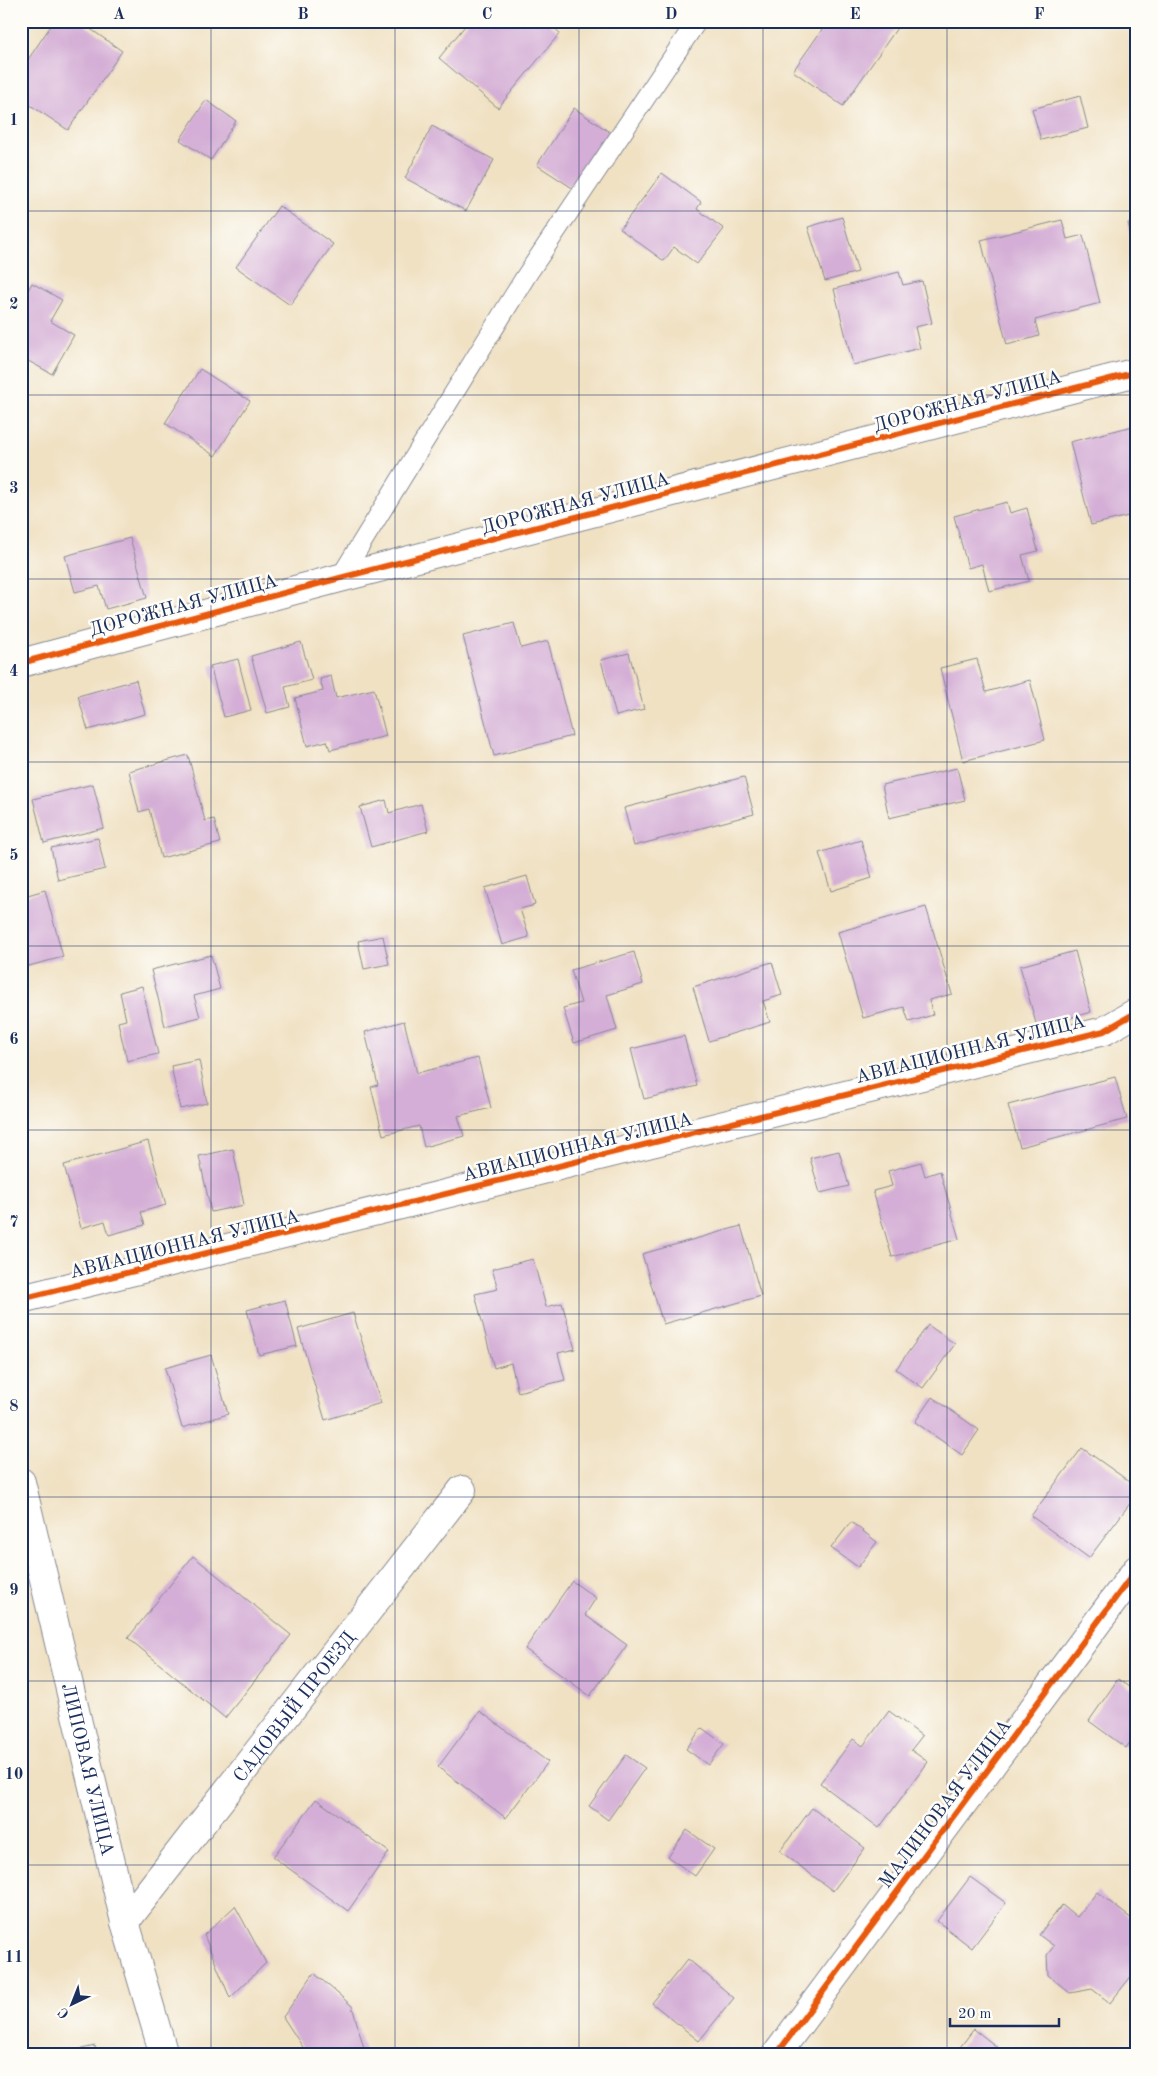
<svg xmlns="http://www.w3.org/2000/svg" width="1158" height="2076" font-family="'Old Standard TT',serif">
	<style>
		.building { fill: #d4aed6 }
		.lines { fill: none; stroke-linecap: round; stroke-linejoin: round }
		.lane-casing { stroke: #868890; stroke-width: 21 }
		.street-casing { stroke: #868890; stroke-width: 30 }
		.lane { stroke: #fff; stroke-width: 19 }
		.street { stroke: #fff; stroke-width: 28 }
		.cycleway-casing { stroke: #fdfcf7; stroke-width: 9 }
		.cycleway { stroke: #e8590c; stroke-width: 6 }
		.grid { fill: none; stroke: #1b2f5e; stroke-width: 1; stroke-opacity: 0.55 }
		.labels { text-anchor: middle; stroke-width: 5; stroke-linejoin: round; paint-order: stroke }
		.street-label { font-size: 19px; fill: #1b2f5e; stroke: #fdfcf7 }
		.neatline { fill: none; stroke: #1b2f5e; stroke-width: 2 }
		.grid-label { font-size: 16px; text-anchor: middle; font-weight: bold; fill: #1b2f5e }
	</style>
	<rect width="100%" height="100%" fill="#fdfcf7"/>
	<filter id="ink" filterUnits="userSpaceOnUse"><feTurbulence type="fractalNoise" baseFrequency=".02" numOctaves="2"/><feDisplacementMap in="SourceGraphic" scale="10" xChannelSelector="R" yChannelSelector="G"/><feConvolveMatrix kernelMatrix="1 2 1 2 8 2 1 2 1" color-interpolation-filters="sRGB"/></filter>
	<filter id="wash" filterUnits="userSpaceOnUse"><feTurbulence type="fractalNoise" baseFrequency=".0096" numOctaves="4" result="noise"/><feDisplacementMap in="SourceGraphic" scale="20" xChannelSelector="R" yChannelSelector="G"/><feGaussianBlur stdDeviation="1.12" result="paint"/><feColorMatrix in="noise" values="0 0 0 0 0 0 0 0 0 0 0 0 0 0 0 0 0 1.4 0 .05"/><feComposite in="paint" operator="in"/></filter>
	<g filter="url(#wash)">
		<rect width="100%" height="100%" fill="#f0e1c3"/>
		<g id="blocks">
			<!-- building -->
			<g class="building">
				<path d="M 54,21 L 79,21 L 122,51 L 68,130 L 21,99 L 21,70 Z"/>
				<path d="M 469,21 L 546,21 L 560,33 L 498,108 L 439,58 Z"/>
				<path d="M 828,21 L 893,21 L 899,25 L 843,106 L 793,71 Z"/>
				<path d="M 1080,96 L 1088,128 L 1041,140 L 1032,109 Z"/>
				<path d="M 206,100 L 236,121 L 211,160 L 180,140 Z"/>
				<path d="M 574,108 L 614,135 L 577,191 L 537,165 Z"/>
				<path d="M 432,126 L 494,160 L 466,211 L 405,178 Z"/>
				<path d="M 662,173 L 701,202 L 697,209 L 724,229 L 697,264 L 674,247 L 664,261 L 620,229 Z"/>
				<path d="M 279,206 L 333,244 L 290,305 L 236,267 Z"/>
				<path d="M 842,217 L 858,272 L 825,281 L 808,227 Z"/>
				<path d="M 1062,220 L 1067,239 L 1083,235 L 1100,303 L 1035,320 L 1039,336 L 1007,345 L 981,240 Z"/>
				<path d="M 1137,221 L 1137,255 L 1136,255 L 1128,223 Z"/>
				<path d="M 899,272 L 903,285 L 922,281 L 932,323 L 915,327 L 920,348 L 853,365 L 834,289 Z"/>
				<path d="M 32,283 L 62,300 L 50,321 L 74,335 L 52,374 L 21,357 L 21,303 Z"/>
				<path d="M 200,369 L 250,401 L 215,456 L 165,423 Z"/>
				<path d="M 1137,425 L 1137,514 L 1091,525 L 1070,442 Z"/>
				<path d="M 1007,502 L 1010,513 L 1027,508 L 1038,551 L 1022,555 L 1029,581 L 989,591 L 982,564 L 968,568 L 954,516 Z"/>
				<path d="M 130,538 L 147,598 L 106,609 L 99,586 L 75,592 L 65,556 Z"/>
				<path d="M 514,623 L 521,648 L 548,641 L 572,736 L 494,756 L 463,636 Z"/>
				<path d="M 301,642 L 312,680 L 285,687 L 290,707 L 267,713 L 251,656 Z"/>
				<path d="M 629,653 L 644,709 L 616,716 L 601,660 Z"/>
				<path d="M 238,659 L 251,710 L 224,717 L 210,666 Z"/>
				<path d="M 977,659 L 986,692 L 1030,680 L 1045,740 L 963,761 L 940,668 Z"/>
				<path d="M 331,676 L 336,698 L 374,689 L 386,736 L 330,750 L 327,741 L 307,746 L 295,698 L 323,691 L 320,679 Z"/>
				<path d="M 136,680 L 145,714 L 88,730 L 78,696 Z"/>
				<path d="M 188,755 L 205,821 L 214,819 L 220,843 L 161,858 L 149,809 L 139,812 L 129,771 Z"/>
				<path d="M 957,768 L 965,800 L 889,818 L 882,785 Z"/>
				<path d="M 744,777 L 754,814 L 634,846 L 624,808 Z"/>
				<path d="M 93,784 L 104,828 L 44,843 L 33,799 Z"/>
				<path d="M 386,800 L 389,813 L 421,804 L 428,831 L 371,847 L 360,807 Z"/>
				<path d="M 98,838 L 105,869 L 58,880 L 51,848 Z"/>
				<path d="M 861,840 L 872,878 L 831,891 L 819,853 Z"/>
				<path d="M 527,876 L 535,905 L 520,909 L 529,937 L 502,945 L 485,888 Z"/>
				<path d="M 45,890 L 63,957 L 21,968 L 21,897 Z"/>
				<path d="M 926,907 L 952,994 L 929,1000 L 933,1015 L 909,1022 L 904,1007 L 863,1018 L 838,932 Z"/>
				<path d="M 383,936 L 389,964 L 364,969 L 358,941 Z"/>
				<path d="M 1075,951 L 1091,1012 L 1037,1027 L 1020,966 Z"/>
				<path d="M 634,952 L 643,984 L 607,995 L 617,1030 L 574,1043 L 563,1008 L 581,1003 L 571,970 Z"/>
				<path d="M 211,955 L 220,989 L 194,996 L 200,1017 L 165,1026 L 151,970 Z"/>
				<path d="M 772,962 L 782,995 L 763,1001 L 770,1022 L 709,1041 L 693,987 Z"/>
				<path d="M 142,986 L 158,1054 L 127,1061 L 118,1022 L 126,1020 L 120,992 Z"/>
				<path d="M 404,1021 L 417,1073 L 478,1058 L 491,1108 L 458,1116 L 464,1136 L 424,1147 L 419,1126 L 383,1135 L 371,1087 L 378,1085 L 365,1032 Z"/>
				<path d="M 684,1036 L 697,1086 L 644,1099 L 631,1049 Z"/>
				<path d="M 199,1060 L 207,1103 L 180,1109 L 171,1066 Z"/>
				<path d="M 1115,1077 L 1127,1119 L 1020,1147 L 1008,1105 Z"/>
				<path d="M 148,1141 L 166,1205 L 141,1212 L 145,1225 L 109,1235 L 105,1221 L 81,1228 L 64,1165 Z"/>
				<path d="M 233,1149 L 244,1205 L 211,1212 L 199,1156 Z"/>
				<path d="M 839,1151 L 849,1186 L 820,1193 L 810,1158 Z"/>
				<path d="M 921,1162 L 925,1176 L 940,1171 L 959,1239 L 892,1257 L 873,1191 L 892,1186 L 888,1171 Z"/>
				<path d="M 741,1226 L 761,1296 L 663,1324 L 642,1254 Z"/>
				<path d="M 533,1259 L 546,1307 L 562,1303 L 575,1349 L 558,1353 L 565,1380 L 518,1392 L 511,1363 L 494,1368 L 475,1294 L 498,1289 L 492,1269 Z"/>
				<path d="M 285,1300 L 297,1346 L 259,1355 L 247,1310 Z"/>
				<path d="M 353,1313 L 381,1403 L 325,1420 L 298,1329 Z"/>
				<path d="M 928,1325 L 955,1344 L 923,1388 L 896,1369 Z"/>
				<path d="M 1137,1352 L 1137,1362 L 1132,1358 Z"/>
				<path d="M 211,1355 L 228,1414 L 182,1428 L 165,1368 Z"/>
				<path d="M 932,1397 L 979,1430 L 962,1455 L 915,1422 Z"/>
				<path d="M 1082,1448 L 1137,1487 L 1137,1494 L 1089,1558 L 1031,1516 Z"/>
				<path d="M 851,1522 L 877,1542 L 858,1567 L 831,1548 Z"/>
				<path d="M 193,1556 L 291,1635 L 225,1718 L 128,1638 Z"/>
				<path d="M 572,1581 L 596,1598 L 585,1615 L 627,1645 L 590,1696 L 525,1649 Z"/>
				<path d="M 1118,1679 L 1137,1693 L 1137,1733 L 1126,1748 L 1089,1721 Z"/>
				<path d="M 480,1711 L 548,1762 L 506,1818 L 438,1767 Z"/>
				<path d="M 889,1711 L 922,1736 L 911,1750 L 928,1762 L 879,1828 L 820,1783 L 853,1739 L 863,1746 Z"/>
				<path d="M 702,1728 L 724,1744 L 708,1765 L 686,1749 Z"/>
				<path d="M 626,1755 L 645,1768 L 608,1820 L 589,1806 Z"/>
				<path d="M 316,1799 L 389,1852 L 348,1911 L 273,1857 Z"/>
				<path d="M 812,1808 L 865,1848 L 833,1891 L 780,1851 Z"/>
				<path d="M 687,1830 L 714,1849 L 695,1876 L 668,1857 Z"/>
				<path d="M 970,1877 L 1006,1903 L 972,1948 L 937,1921 Z"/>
				<path d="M 1097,1892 L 1137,1923 L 1137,1969 L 1110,2003 L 1092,1989 L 1070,1993 L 1048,1975 L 1047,1955 L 1054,1946 L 1039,1935 L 1062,1905 L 1077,1917 Z"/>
				<path d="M 235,1906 L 266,1963 L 230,1998 L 204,1935 Z"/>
				<path d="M 688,1959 L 734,1998 L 699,2041 L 652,2003 Z"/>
				<path d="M 314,1973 L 352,2006 L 366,2055 L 308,2055 L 283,2017 Z"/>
				<path d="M 974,2029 L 1002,2051 L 1000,2055 L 954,2055 Z"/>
				<path d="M 95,2046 L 97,2055 L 65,2055 L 64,2053 Z"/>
			</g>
		</g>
	</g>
	<g filter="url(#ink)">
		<use href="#blocks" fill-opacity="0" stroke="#868890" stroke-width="1"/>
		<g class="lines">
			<defs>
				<path id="lane" d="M 340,578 L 526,276 L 697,21"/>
				<g id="street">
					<path d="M 21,663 L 340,578 L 1137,372"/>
					<path d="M 21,1299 L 1104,1031 L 1137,1012"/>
					<path id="s1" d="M 21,1482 L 125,1922 L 164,2055"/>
					<path id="s2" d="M 125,1922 L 462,1490"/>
					<path d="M 776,2055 L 1137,1569"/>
				</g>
			</defs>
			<!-- lane casing -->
			<use href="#lane" class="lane-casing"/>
			<!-- street casing -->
			<use href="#street" class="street-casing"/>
			<!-- lane -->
			<use href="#lane" class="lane"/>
			<!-- street -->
			<use href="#street" class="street"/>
			<defs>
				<g id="cycleway">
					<path d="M 21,663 L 340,578 L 1137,372"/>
					<path d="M 21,1299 L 1104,1031 L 1137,1012"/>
					<path d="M 776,2055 L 1137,1569"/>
				</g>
			</defs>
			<!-- cycleway casing -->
			<use href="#cycleway" class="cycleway-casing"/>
			<!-- cycleway -->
			<use href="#cycleway" class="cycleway"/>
		</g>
	</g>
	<!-- grid -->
	<path class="grid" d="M 211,21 L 211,2055M 395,21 L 395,2055M 579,21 L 579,2055M 763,21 L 763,2055M 947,21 L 947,2055M 21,211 L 1137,211M 21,395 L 1137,395M 21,579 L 1137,579M 21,762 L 1137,762M 21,946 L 1137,946M 21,1130 L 1137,1130M 21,1314 L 1137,1314M 21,1497 L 1137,1497M 21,1681 L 1137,1681M 21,1865 L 1137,1865"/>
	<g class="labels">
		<!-- street labels -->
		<g class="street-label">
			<text transform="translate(967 400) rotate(-15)" y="7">ДОРОЖНАЯ УЛИЦА</text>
			<text transform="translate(575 502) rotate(-15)" y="7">ДОРОЖНАЯ УЛИЦА</text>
			<text transform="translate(183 604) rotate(-15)" y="7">ДОРОЖНАЯ УЛИЦА</text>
			<text transform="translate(970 1048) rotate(-14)" y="7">АВИАЦИОННАЯ УЛИЦА</text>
			<text transform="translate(577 1146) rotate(-14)" y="7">АВИАЦИОННАЯ УЛИЦА</text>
			<text transform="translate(184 1243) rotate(-14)" y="7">АВИАЦИОННАЯ УЛИЦА</text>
			<text dy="7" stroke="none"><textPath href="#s2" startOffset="274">САДОВЫЙ ПРОЕЗД</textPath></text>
			<text dy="7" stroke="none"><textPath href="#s1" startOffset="295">ЛИПОВАЯ УЛИЦА</textPath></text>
			<text transform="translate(944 1803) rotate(-53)" y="7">МАЛИНОВАЯ УЛИЦА</text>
		</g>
	</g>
	<!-- margin -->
	<rect width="1158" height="2076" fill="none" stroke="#fdfcf7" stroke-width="55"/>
	<!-- north arrow -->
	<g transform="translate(72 2004) rotate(223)" stroke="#fdfcf7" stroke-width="4" paint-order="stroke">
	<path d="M0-4L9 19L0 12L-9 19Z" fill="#1b2f5e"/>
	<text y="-8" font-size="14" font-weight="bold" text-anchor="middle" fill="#1b2f5e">С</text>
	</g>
	<!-- scale -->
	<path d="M950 2018v8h109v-8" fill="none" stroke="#1b2f5e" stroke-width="2.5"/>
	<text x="958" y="2018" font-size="15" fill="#1b2f5e" stroke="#fdfcf7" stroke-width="4" paint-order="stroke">20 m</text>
	<rect x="28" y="28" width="1102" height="2020" class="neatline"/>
	<g class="grid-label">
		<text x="119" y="19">A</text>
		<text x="303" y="19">B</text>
		<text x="487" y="19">C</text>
		<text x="671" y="19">D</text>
		<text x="855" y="19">E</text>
		<text x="1039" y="19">F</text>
		<text x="14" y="125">1</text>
		<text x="14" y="309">2</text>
		<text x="14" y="493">3</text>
		<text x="14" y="676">4</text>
		<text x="14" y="860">5</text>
		<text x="14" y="1044">6</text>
		<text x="14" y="1227">7</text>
		<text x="14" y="1411">8</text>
		<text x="14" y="1595">9</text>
		<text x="14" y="1779">10</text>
		<text x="14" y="1962">11</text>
	</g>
</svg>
